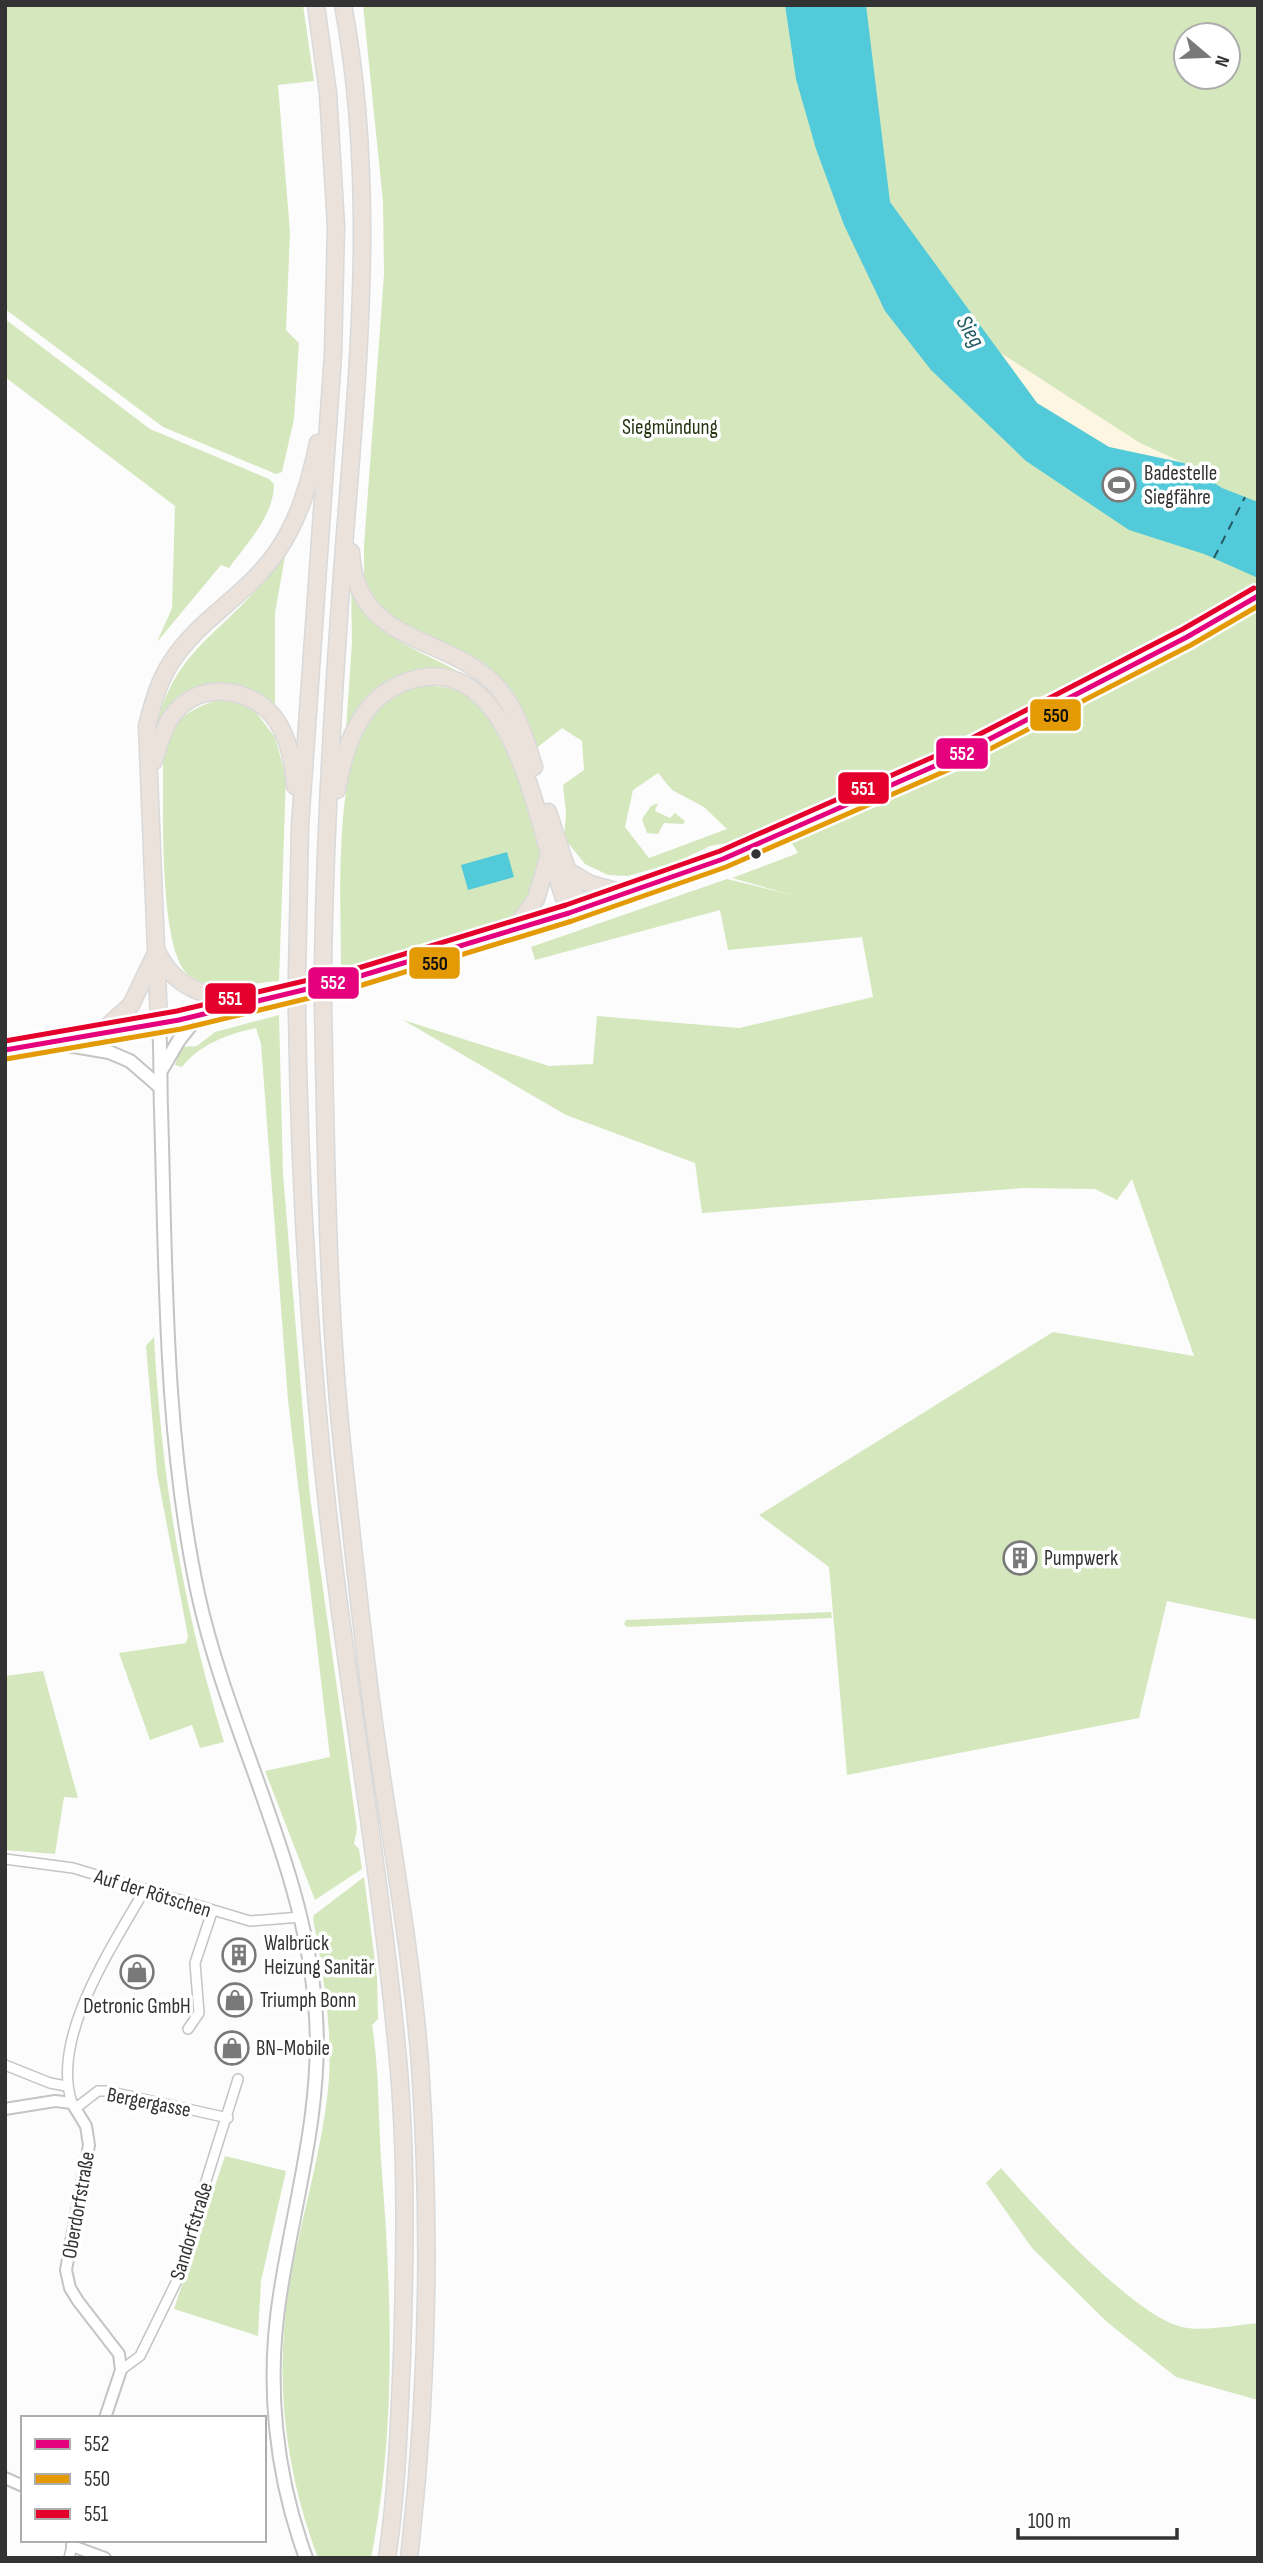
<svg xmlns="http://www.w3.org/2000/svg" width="1263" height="2563" font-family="'Sofia Sans Condensed',sans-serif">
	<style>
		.green { fill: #d5e8bd; fill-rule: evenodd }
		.sand { fill: #fcf6e2 }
		.water { fill: #53cad9 }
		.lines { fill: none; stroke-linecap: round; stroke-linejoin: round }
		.ferry { stroke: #225b64; stroke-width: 2; stroke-dasharray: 9 7; stroke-linecap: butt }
		.minor-casing { stroke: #c4c4c4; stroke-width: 12 }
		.tertiary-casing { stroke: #c4c4c4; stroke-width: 14 }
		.secondary-casing { stroke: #c4c4c4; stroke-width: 16 }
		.motorway-casing { stroke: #d9d9d9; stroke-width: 19 }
		.minor { stroke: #fff; stroke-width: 9 }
		.tertiary { stroke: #fff; stroke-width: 10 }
		.secondary { stroke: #fff; stroke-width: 12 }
		.motorway { stroke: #ebe2db; stroke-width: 16 }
		.motorway-bridge-casing { stroke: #d9d9d9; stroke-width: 19; stroke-linecap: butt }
		.motorway-bridge { stroke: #ebe2db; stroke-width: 16 }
		.bus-1-casing { stroke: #fff; stroke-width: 10 }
		.bus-2-casing { stroke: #fff; stroke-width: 10 }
		.bus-3-casing { stroke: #fff; stroke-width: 10 }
		.bus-1 { stroke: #e5007d; stroke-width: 5 }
		.bus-2 { stroke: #e39a05; stroke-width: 5 }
		.bus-3 { stroke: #e4002b; stroke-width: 5 }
		.bus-dot { fill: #333; stroke: #fff; stroke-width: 2.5 }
		.labels { text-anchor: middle; stroke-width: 7; stroke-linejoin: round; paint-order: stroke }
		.park-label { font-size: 21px; fill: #273511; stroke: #fff }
		.poi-label { font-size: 21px; fill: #333; stroke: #fff; text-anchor: start }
		.street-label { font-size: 21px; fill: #333; stroke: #fff }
		.water-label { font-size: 23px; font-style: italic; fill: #225b64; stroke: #fff }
		.line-badge { stroke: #fff; stroke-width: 2.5 }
		.badge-label { font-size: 19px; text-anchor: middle; font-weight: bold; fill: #fff }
		.pale-badge-label { font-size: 19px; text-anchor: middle; font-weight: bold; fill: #111 }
	</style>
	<rect width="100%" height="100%" fill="#fcfcfc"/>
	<!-- green -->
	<g class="green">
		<path d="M 5,5 L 303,5 L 314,81 L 278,85 L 290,232 L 286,330 L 299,343 L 294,419 L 282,472 L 276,474 L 163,427 L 5,309 Z"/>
		<path d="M 363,5 L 1258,5 L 1258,1620 L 1167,1601 L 1139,1718 L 847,1775 L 829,1567 L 759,1515 L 1053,1332 L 1194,1356 L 1132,1179 L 1117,1200 L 1095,1189 L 1024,1188 L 702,1213 L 695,1163 L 566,1115 L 403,1020 L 549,1066 L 593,1064 L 597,1016 L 739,1028 L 873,997 L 862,937 L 728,950 L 720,910 L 535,960 L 531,947 L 727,879 L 792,895 L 732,878 L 798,853 L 778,821 L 733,842 L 710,846 L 677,862 L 628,876 L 608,875 L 585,864 L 564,838 L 566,813 L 563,785 L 584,770 L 582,741 L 562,728 L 534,750 L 525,723 L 434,640 L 395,619 L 374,599 L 364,576 L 364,546 L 384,274 L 383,202 ZM 1186,35 L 1228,35 L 1228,77 L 1186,77 ZM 658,773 L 672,790 L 704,807 L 727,829 L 649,858 L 625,827 L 633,790 Z"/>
		<path d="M 5,319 L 150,429 L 269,479 L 274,484 C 274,516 247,543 229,568 L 221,565 L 157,642 L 172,608 L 175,506 L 5,377 Z"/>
		<path d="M 286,551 L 275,613 L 275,711 L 223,687 L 157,723 C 176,654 212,639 256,590 C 267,578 276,564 286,551 Z"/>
		<path d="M 351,585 C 360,598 369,615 380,626 C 406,651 445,660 474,682 C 437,665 393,667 363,700 C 356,708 351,720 346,729 L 352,642 Z"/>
		<path d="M 426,685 C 442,687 459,688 473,697 C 480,702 490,713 495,720 C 509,742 542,837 541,863 C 540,884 525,904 512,919 L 341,969 C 341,907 334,783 364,730 C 377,705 399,690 426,685 Z"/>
		<path d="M 222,698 L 254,710 L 275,737 L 286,777 L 279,981 C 251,983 214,993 190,976 C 157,954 164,799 163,758 C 171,719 187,710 222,698 Z"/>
		<path d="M 658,803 L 655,811 L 670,818 L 675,813 L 685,821 L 683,824 L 664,823 L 658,834 L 647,833 L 642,819 L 651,806 Z"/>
		<path d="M 279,1015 L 283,1174 L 310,1497 L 357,1829 L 354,1844 L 359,1849 L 362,1869 L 315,1900 L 265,1771 L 330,1757 L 288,1400 L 261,1044 L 256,1028 C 228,1034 200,1044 182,1067 L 175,1065 L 181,1047 L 197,1046 L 215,1032 Z"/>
		<path d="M 154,1337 C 162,1481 182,1604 224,1742 L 200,1748 L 192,1725 L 150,1740 L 119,1653 L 186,1643 L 188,1636 L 157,1473 L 146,1346 Z"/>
		<path d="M 831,1612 L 832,1618 L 627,1627 L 624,1624 L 626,1620 Z"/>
		<path d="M 43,1671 L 78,1798 L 64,1797 L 55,1854 L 5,1850 L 5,1676 Z"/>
		<path d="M 364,1877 L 377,1977 L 378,2019 L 372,2025 C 380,2074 378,2125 382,2174 C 392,2300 396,2433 371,2558 L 318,2558 C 283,2465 273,2369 292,2271 C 304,2207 324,2143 329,2078 C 332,2024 323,1972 313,1919 L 314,1915 Z"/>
		<path d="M 225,2156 L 286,2171 L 261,2281 L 258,2336 L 174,2309 Z"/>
		<path d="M 1001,2168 C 1037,2209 1132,2315 1182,2327 C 1200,2332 1238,2325 1258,2323 L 1258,2400 L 1176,2377 L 1107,2322 L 1032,2248 L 986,2183 Z"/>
	</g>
	<!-- sand -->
	<path class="sand" d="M 1001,353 L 1140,443 L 1184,463 L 1109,447 L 1037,403 Z"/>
	<!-- water -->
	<g class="water">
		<path d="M 785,5 L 866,5 L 890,202 L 1037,403 L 1109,447 L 1184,463 L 1222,488 L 1258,502 L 1258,578 L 1204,554 L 1129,530 L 1026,461 L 931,370 L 885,311 L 844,225 L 816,149 L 796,79 Z"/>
		<path d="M 507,852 L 514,877 L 468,890 L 461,865 Z"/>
	</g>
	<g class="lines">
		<!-- ferry -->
		<path class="ferry" d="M 1214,558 L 1245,497"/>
		<defs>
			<g id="minor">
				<path d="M 5,1859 L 73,1868 L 250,1921 L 301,1917"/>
				<path d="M 188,2029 L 199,2013 L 195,1963 L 212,1912"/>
				<path d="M 5,2065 L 50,2083 L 66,2086"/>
				<path d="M 72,2103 C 50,2037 113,1946 145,1889"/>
				<path d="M 76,2108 L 98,2091 L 107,2091 L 228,2118"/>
				<path d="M 121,2370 L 140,2356 L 185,2264 L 191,2229 L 238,2079"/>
				<path d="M 69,2558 L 72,2546"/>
			</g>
			<g id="tertiary">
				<path d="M 5,2109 L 55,2101 L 72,2103 L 86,2126 L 89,2145 L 66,2270 L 70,2288 L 78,2301 L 119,2354 L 121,2370 L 105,2418"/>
				<path d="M 5,2478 L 23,2486"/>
				<path d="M 73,2540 L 72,2546 L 105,2558"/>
			</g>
			<g id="secondary">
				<path d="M 159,1023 C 161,1052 160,1081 161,1109 C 166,1271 164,1435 198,1594 C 229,1736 307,1869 316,2016 C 322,2112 294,2202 280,2295 C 266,2383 275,2474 306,2558"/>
				<path d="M 62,1044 L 109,1052 L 130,1061 L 160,1087"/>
				<path d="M 5,1050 L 179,1020 L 357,977 L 569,913 L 723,859 L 953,758 L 1187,637 L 1258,596"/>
				<path d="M 162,1069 L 179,1040 L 198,1016"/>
			</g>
			<g id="motorway">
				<path d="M 351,552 C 356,648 451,633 499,689 C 517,711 526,740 534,767"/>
				<path d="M 154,761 C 160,742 164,722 179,708 C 207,679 259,691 278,723 C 290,743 293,763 295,786"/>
				<path d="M 337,790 C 344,749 358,703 400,684 C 496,643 528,779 546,842 C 553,866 561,889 569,913"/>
				<path d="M 548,812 L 580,909"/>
				<path d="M 568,871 L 590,884 L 623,893"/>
				<path d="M 514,930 L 536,899 L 549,855"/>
				<path d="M 158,953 C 177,993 211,996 251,1002"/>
				<path d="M 323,968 C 325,823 334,679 345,534 C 359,360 376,179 343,5"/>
				<path d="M 297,975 L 300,826 L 333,354 L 336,226 L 328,93 L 316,5"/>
				<path d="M 323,1006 C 326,1152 327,1299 342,1444 C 351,1530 360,1615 371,1701 C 387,1822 411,1943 420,2065 C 431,2229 428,2395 409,2558"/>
				<path d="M 297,1014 C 300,1211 313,1408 339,1604 C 359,1756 384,1907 398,2060 C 407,2158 405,2257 402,2356 C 399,2423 397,2491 387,2558"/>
				<path d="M 159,1023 L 147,726 C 153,703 158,682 172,661 C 199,619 247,595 276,553 C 299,521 310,481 318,443"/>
				<path d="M 100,1033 L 131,1005 L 154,957"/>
			</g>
		</defs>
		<!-- minor casing -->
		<use href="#minor" class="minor-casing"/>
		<!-- tertiary casing -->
		<use href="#tertiary" class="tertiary-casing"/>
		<!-- secondary casing -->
		<use href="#secondary" class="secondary-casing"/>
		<!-- motorway casing -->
		<use href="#motorway" class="motorway-casing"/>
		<!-- minor -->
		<use href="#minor" class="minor"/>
		<!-- tertiary -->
		<use href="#tertiary" class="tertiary"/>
		<!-- secondary -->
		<use href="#secondary" class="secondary"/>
		<!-- motorway -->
		<use href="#motorway" class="motorway"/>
		<defs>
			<g id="motorway-bridge">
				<path d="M 323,1006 L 323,968"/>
				<path d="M 297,1014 L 297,975"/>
			</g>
		</defs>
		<!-- motorway-bridge casing -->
		<use href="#motorway-bridge" class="motorway-bridge-casing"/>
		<!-- motorway-bridge -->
		<use href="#motorway-bridge" class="motorway-bridge"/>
		<defs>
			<path id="bus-1" d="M 5,1050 L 179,1020 L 357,977 L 569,913 L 723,859 L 953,758 L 1187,637 L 1258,596"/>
			<path id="bus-2" d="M 6,1059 L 181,1029 L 359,986 L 572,921 L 726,867 L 957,766 L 1191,645 L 1258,606"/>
			<path id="bus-3" d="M 5,1041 L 177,1011 L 355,969 L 566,905 L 720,851 L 949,750 L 1183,629 L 1254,588"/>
		</defs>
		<!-- bus-1 casing -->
		<use href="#bus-1" class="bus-1-casing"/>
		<!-- bus-2 casing -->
		<use href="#bus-2" class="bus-2-casing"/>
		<!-- bus-3 casing -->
		<use href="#bus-3" class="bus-3-casing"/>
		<!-- bus-1 -->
		<use href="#bus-1" class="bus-1"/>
		<!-- bus-2 -->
		<use href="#bus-2" class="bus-2"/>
		<!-- bus-3 -->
		<use href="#bus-3" class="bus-3"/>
	</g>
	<!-- icons -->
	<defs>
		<symbol id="stadium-ring" viewBox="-11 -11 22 22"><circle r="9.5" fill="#fff" stroke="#797979" stroke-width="1.5"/><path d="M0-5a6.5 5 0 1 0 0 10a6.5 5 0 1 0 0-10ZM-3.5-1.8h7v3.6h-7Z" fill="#797979"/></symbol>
		<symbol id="building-ring" viewBox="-11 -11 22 22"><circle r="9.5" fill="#fff" stroke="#797979" stroke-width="1.5"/><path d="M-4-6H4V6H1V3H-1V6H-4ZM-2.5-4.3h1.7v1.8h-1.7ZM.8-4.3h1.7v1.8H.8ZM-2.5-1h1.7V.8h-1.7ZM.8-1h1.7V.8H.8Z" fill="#797979"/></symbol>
		<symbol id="shop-ring" viewBox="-11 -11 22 22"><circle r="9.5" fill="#fff" stroke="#797979" stroke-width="1.5"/><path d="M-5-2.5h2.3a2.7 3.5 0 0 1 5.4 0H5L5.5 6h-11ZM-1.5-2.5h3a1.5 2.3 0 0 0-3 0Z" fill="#797979"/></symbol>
	</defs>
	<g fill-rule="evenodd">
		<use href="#stadium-ring" x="1100" y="466" width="38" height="38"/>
		<use href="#building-ring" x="1001" y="1539" width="38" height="38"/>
		<use href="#building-ring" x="220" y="1936" width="38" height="38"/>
		<use href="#shop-ring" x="118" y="1953" width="38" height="38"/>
		<use href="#shop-ring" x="216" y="1981" width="38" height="38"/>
		<use href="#shop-ring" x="213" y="2029" width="38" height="38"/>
	</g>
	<!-- markers -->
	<circle class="bus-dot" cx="756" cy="854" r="6"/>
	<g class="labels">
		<!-- park labels -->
		<g class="park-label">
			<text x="670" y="434">Siegmündung</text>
		</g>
		<!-- poi labels -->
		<g class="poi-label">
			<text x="1144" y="480">Badestelle<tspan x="1144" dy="24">Siegfähre</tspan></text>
			<text x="1044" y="1565">Pumpwerk</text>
			<text x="264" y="1950">Walbrück<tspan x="264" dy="24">Heizung Sanitär</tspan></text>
			<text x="260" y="2007">Triumph Bonn</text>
			<text x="137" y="2013" text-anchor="middle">Detronic GmbH</text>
			<text x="256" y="2055">BN-Mobile</text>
		</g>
		<!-- street labels -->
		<g class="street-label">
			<text transform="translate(153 1893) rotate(17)" y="7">Auf der Rötschen</text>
			<text transform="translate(149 2102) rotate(11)" y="7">Bergergasse</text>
			<text transform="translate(78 2205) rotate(-80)" y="7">Oberdorfstraße</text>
			<text transform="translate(191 2231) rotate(-73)" y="7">Sandorfstraße</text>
		</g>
		<!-- water labels -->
		<g class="water-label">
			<text transform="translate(971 331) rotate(59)" y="8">Sieg</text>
		</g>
	</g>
	<g class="line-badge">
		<rect x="1029" y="698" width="53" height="34" rx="7" fill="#e39a05"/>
		<rect x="935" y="737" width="54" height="33" rx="7" fill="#e5007d"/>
		<rect x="837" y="771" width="53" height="34" rx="7" fill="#e4002b"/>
		<rect x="408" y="946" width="53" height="34" rx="7" fill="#e39a05"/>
		<rect x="307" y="966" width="53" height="34" rx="7" fill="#e5007d"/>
		<rect x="204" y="982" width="53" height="33" rx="7" fill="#e4002b"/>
	</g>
	<g class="badge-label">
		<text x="962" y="760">552</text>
		<text x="863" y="795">551</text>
		<text x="333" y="989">552</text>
		<text x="230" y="1005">551</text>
	</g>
	<g class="pale-badge-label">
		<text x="1056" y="722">550</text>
		<text x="435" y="970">550</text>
	</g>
	<!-- border -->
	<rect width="1263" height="2563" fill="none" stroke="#333333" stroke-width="14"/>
	<!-- legend -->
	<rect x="21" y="2416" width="245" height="126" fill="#ffffff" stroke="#adadad" stroke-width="2"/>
	<rect x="35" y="2439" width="35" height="10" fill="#e5007d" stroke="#adadad" stroke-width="2"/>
	<text x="84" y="2451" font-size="21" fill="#333333">552</text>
	<rect x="35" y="2474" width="35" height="10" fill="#e39a05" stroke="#adadad" stroke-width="2"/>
	<text x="84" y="2486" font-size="21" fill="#333333">550</text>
	<rect x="35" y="2509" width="35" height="10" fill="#e4002b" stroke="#adadad" stroke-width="2"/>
	<text x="84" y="2521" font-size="21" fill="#333333">551</text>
	<!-- north arrow -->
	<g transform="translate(1207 56) rotate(109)"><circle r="33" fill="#ffffff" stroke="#adadad" stroke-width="2"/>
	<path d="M0-5L12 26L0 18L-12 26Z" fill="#797979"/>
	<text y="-10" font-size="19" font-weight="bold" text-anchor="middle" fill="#333333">N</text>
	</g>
	<!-- scale -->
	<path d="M1018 2528v10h159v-10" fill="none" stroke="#333333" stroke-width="3.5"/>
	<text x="1028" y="2528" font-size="21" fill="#333333" stroke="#ffffff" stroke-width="5" paint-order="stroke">100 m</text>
</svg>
